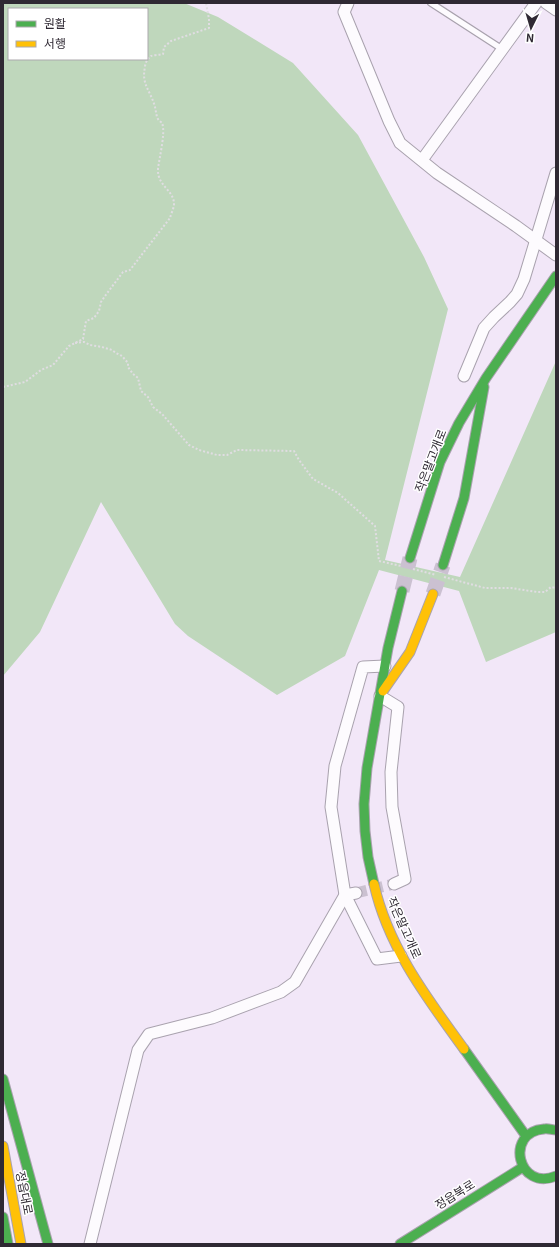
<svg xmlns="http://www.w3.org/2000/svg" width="559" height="1247" font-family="Georgia,'Noto Sans KR',serif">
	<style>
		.forest { fill: #bfd7bc; fill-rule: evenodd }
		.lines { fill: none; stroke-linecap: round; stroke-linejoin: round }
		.street-tunnel { stroke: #cbc1d1; stroke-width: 11; stroke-dasharray: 11 5.5; stroke-linecap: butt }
		.secondary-tunnel { stroke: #cbc1d1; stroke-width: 15; stroke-dasharray: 15 8; stroke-linecap: butt }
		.lane-casing { stroke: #a9a2ae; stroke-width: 8 }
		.street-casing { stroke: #a9a2ae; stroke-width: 13 }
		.fast-casing { stroke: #a9a2ae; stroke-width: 11 }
		.slow-casing { stroke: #a9a2ae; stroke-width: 11 }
		.path { stroke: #e0dde2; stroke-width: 2; stroke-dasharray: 2 2; stroke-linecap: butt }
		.lane { stroke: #fdfbfe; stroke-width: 5.5 }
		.street { stroke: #fdfbfe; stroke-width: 11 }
		.fast { stroke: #4caf50; stroke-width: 9 }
		.slow { stroke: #ffc107; stroke-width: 9 }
		.labels { text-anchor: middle; stroke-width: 3; stroke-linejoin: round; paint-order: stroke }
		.street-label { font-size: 12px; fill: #2f2933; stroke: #fff }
	</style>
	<rect width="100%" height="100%" fill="#f2e7f8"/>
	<!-- forest -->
	<path class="forest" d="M 3,3 L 184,3 L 218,17 L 293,63 L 358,135 L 424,257 L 448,309 L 385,560 L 460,577 L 556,361 L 556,632 L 486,662 L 459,591 L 379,570 L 345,656 L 277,695 L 188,636 L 175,624 L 101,502 L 40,632 L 3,676 ZM 9,9 L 147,9 L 147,59 L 9,59 Z"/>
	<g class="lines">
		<!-- street-tunnel -->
		<path class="street-tunnel" d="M 356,893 L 394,884"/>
		<!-- secondary-tunnel -->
		<g class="secondary-tunnel">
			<path d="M 402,591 L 410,558"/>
			<path d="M 433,594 L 443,565"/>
		</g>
		<defs>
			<path id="lane" d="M 431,3 L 502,49"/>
			<g id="street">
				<path d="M 348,3 L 344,12 L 389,121 L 400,143 L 437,173 L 516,226 L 556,255"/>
				<path d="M 546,3 L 556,10"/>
				<path d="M 422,160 L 536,3"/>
				<path d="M 464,376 L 484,328 L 494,317 L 510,302 L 517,294 L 524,279 L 556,173"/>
				<path d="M 385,666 L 363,667 L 335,766 L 331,807 L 345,895 L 377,959 L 401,956"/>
				<path d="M 380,696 L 398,707 L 391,772 L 392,807 L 405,879 L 394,884"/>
				<path d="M 90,1244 L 138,1050 L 149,1034 L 212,1018 L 281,992 L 295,982 L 345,895 L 356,893"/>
			</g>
			<g id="fast">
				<path d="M 410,558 L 440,462 L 459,423 L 486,378 L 556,276"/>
				<path d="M 443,565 L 464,498 L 484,387"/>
				<path d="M 374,884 L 368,857 L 365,831 L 364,804 L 367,768 L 388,648 L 402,591"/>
				<path d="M 464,1049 L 526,1136"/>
				<path d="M 3,1079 L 48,1244"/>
				<path d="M 556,1130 C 552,1130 548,1128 544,1129 C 504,1132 518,1192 556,1176"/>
				<path d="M 3,1217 L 8,1244"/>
				<path d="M 400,1244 L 523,1167"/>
			</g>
			<g id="slow">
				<path d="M 383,691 L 410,652 L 433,594"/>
				<path d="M 374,884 C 388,947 427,998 464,1049"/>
				<path d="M 3,1146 L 21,1244"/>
			</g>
		</defs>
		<!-- lane casing -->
		<use href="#lane" class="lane-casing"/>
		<!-- street casing -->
		<use href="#street" class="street-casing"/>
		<!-- fast casing -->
		<use href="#fast" class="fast-casing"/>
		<!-- slow casing -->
		<use href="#slow" class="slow-casing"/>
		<!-- path -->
		<g class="path">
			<path d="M 75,343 L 84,342 L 90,345 L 102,347 L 112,350 L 116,353 L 122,356 L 128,363 L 128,367 L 133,374 L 138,378 L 141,391 L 148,397 L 153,407 L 162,414 L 189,445 L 199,450 L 217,455 L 227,455 L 237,450 L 294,451 L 299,460 L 313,479 L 338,493 L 375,526 L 379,561 L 401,566"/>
			<path d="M 3,387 L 25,382 L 41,370 L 53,365 L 69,346 L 83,339 L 86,321 L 94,318 L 99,311 L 101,302 L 105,296 L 123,272 L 130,270 L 170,218 C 171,214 174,208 174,204 C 174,190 157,186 158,169 C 159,159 166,132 162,123 C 161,122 159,121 158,119 C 156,115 156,111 155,107 C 151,91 141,85 145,67 C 145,63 148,58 151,56 C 154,55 159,55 163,54 L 164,47 L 171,41 L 209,28 L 209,19 L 206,3"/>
			<path d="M 413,569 L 436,575"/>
			<path d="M 444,577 L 485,588 L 511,588 L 537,592 L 545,592 L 551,587 L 556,588"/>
		</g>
		<!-- lane -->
		<use href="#lane" class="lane"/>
		<!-- street -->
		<use href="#street" class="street"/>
		<!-- fast -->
		<use href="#fast" class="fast"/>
		<!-- slow -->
		<use href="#slow" class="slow"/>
	</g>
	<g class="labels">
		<!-- street labels -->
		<g class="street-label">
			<text transform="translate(431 461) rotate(-69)" y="4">작은말고개로</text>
			<text transform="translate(404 928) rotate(66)" y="4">작은말고개로</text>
			<text transform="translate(24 1193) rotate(79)" y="4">정읍대로</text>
			<text transform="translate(455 1195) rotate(-32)" y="4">정읍북로</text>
		</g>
	</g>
	<!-- border -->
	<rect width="559" height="1247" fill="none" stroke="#2f2933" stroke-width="8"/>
	<!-- legend -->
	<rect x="8" y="8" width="140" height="52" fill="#ffffff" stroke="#aca9ad"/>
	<rect x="16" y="21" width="20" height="6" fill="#4caf50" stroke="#aca9ad"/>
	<text x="44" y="28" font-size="12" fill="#2f2933">원활</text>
	<rect x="16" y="41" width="20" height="6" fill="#ffc107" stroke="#aca9ad"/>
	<text x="44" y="48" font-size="12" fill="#2f2933">서행</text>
	<!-- north arrow -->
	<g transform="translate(531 28) rotate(185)" stroke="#ffffff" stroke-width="3" paint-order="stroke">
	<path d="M0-3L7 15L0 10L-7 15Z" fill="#2f2933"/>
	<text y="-6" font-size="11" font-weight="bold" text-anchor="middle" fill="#2f2933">N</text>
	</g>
</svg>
